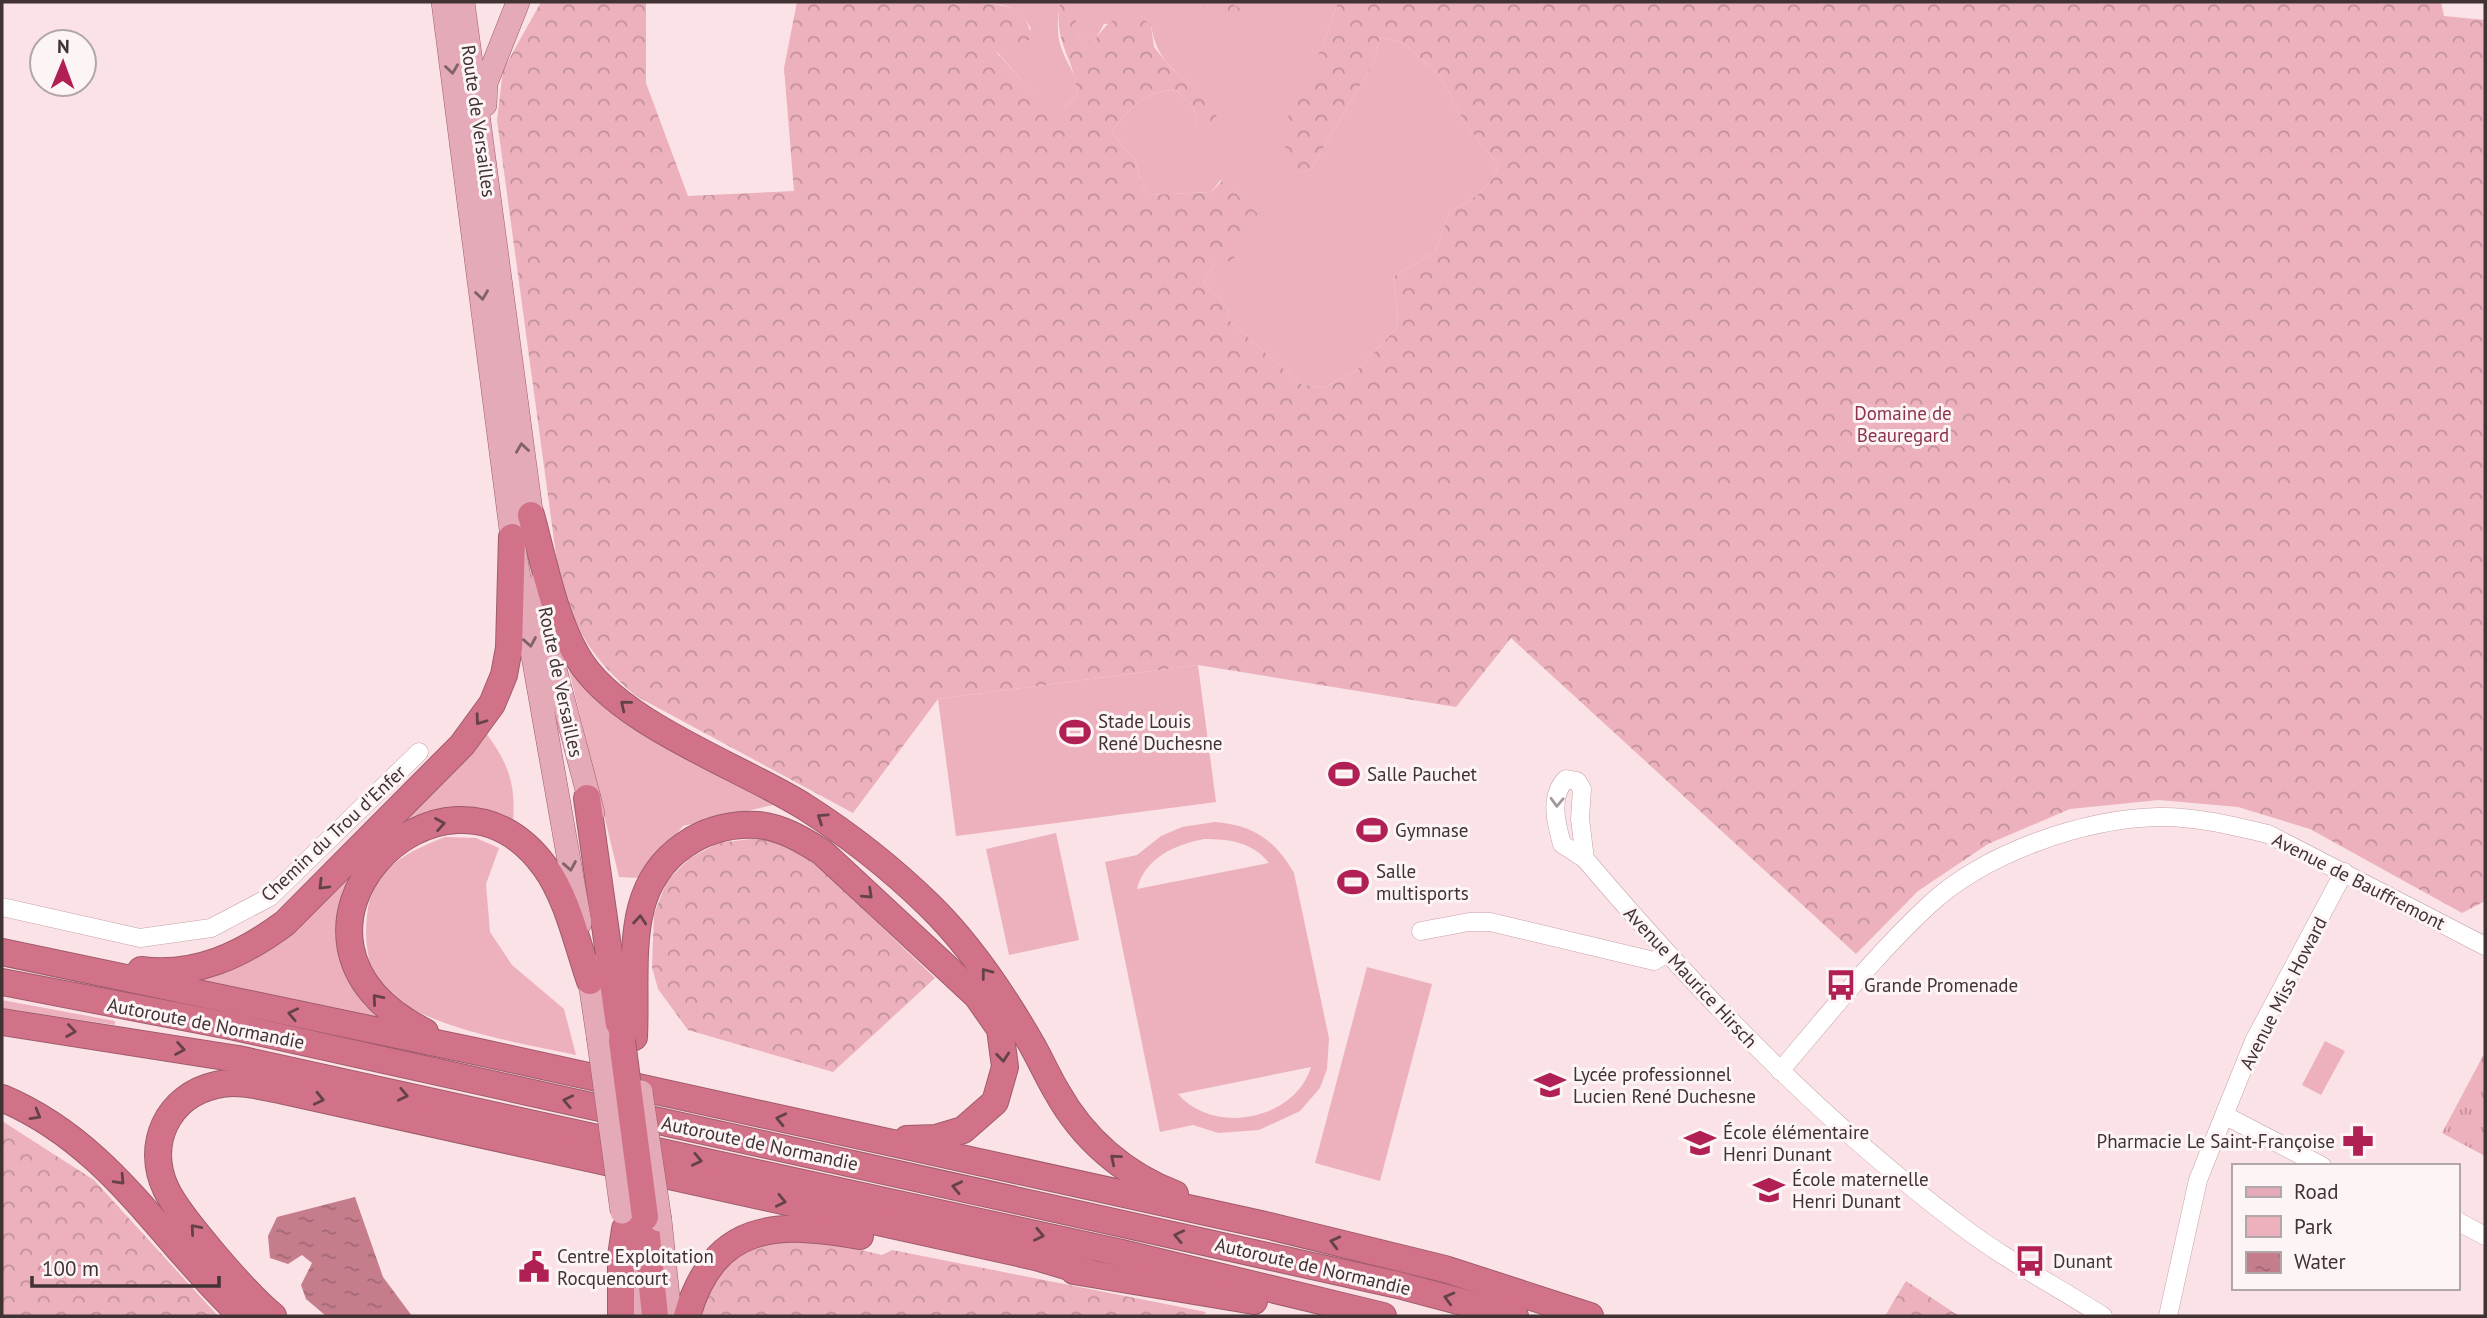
<svg xmlns="http://www.w3.org/2000/svg" width="2487" height="1318" font-family="'PT Sans',sans-serif">
	<style>
		.green { fill: #ecb1bd; fill-rule: evenodd }
		.forest { fill: url(#forest-crowns) }
		.park { fill: url(#park-tufts) }
		.water { fill: url(#water-ripples) }
		.lines { fill: none; stroke-linecap: round; stroke-linejoin: round }
		.minor-casing { stroke: #c7a2a9; stroke-width: 19 }
		.major-casing { stroke: #9f5c6b; stroke-width: 24 }
		.highway-casing { stroke: #9f5c6b; stroke-width: 28 }
		.minor { stroke: #fff; stroke-width: 18 }
		.major { stroke: #e4aab8; stroke-width: 23 }
		.highway { stroke: #d27289; stroke-width: 26 }
		.major-bridge-casing { stroke: #9f5c6b; stroke-width: 24; stroke-linecap: butt }
		.highway-bridge-casing { stroke: #9f5c6b; stroke-width: 28; stroke-linecap: butt }
		.major-bridge { stroke: #e4aab8; stroke-width: 23 }
		.highway-bridge { stroke: #d27289; stroke-width: 26 }
		.oneway { stroke: #826269 }
		.oneway2 { stroke: #654249 }
		.oneway3 { stroke: #a0989a }
		.labels { text-anchor: middle; stroke-width: 6; stroke-linejoin: round; paint-order: stroke }
		.street-label { font-size: 19px; fill: #413234; stroke: #fcf4f5 }
		.park-label { font-size: 19px; fill: #8c344c; stroke: #fcf4f5 }
		.poi-label { font-size: 19px; fill: #413234; stroke: #fcf4f5; text-anchor: start }
	</style>
	<defs>
		<pattern id="forest-crowns" width="20" height="18" patternUnits="userSpaceOnUse" patternTransform="scale(1.75)"><rect width="20" height="18" fill="#ecb1bd"/><path d="M2 6a3 3 0 1 1 6 0M12 15a3 3 0 1 1 6 0" fill="none" stroke="#c1919a"/></pattern>
		<pattern id="park-tufts" width="24" height="20" patternUnits="userSpaceOnUse" patternTransform="scale(1.75)"><rect width="24" height="20" fill="#ecb1bd"/><path d="M3 7l-1-3M5 7V3M7 7l1-3M15 17l-1-3M17 17v-4M19 17l1-3" fill="none" stroke="#c1919a"/></pattern>
		<pattern id="water-ripples" width="26" height="14" patternUnits="userSpaceOnUse" patternTransform="scale(1.75)"><rect width="26" height="14" fill="#c57d8c"/><path d="M2 4q2-2 4 0t4 0M15 11q2-2 4 0t4 0" fill="none" stroke="#a26773"/></pattern>
	</defs>
	<rect width="100%" height="100%" fill="#fae2e6"/>
	<!-- green -->
	<g class="green">
		<path d="M 949,2 L 1060,2 C 1058,17 1056,32 1061,47 C 1068,68 1076,69 1077,95 L 1064,108 L 1046,108 L 997,52 L 1031,29 C 1021,6 996,1 972,3 C 963,4 957,6 949,2 Z"/>
		<path d="M 1076,2 L 1338,2 L 1322,47 L 1302,173 L 1311,169 L 1374,62 L 1380,37 L 1403,43 L 1440,75 L 1465,124 L 1499,165 C 1492,187 1471,202 1450,211 L 1435,252 L 1393,277 L 1398,314 L 1396,329 L 1356,371 L 1323,388 L 1300,384 L 1227,318 L 1229,309 L 1203,281 L 1216,263 L 1246,205 L 1238,196 L 1229,170 L 1211,192 L 1149,195 L 1141,184 L 1135,160 L 1112,133 C 1127,108 1146,90 1176,90 L 1193,106 L 1198,126 L 1196,89 C 1171,69 1156,57 1151,25 L 1104,24 L 1094,42 L 1084,42 L 1076,32 Z"/>
		<path d="M 1198,665 L 1216,802 L 956,836 L 938,699 Z"/>
		<path d="M 569,670 L 635,730 L 773,805 L 683,826 L 639,878 L 619,877 Z"/>
		<path d="M 486,733 C 509,764 516,785 513,823 C 466,815 433,803 391,832 Z"/>
		<path d="M 1215,822 C 1253,825 1275,840 1294,873 L 1329,1038 L 1327,1069 L 1320,1088 L 1300,1111 L 1259,1130 L 1218,1133 L 1193,1125 L 1160,1132 L 1105,862 L 1137,855 L 1161,836 L 1182,827 ZM 1204,839 C 1229,839 1253,842 1269,863 L 1137,889 C 1145,858 1174,845 1204,839 ZM 1311,1067 C 1295,1120 1214,1136 1178,1094 Z"/>
		<path d="M 1056,833 L 1079,940 L 1009,955 L 986,849 Z"/>
		<path d="M 445,837 L 476,838 L 499,848 L 486,884 L 490,932 L 512,965 L 564,1009 L 576,1055 C 522,1043 466,1035 416,1011 C 408,1008 398,1005 392,999 C 368,977 364,945 367,915 C 372,868 407,852 445,837 Z"/>
		<path d="M 359,865 C 342,901 333,943 350,981 C 356,996 374,1011 385,1023 L 178,980 C 205,975 232,971 257,958 C 295,937 327,896 359,865 Z"/>
		<path d="M 1367,967 L 1432,984 L 1380,1181 L 1315,1163 Z"/>
		<path d="M 2,1000 L 115,1021 L 115,1025 L 2,1008 Z"/>
		<path d="M 2325,1041 L 2345,1051 L 2321,1095 L 2302,1085 Z"/>
	</g>
	<!-- forest -->
	<g class="forest">
		<path d="M 541,2 L 646,2 L 646,83 L 688,196 L 794,191 L 784,68 L 797,2 L 949,2 C 959,7 966,3 976,3 C 1002,3 1032,8 1030,40 L 1009,45 L 997,53 L 1047,108 L 1064,108 L 1077,95 C 1075,56 1053,46 1060,2 L 1076,2 L 1076,32 L 1084,42 L 1094,42 C 1107,19 1128,5 1151,25 L 1154,47 L 1172,69 L 1196,89 L 1218,118 L 1224,134 L 1218,140 L 1198,126 L 1193,106 L 1176,90 C 1146,90 1127,108 1112,133 L 1135,160 L 1141,184 L 1149,195 L 1211,192 L 1221,182 L 1224,169 L 1230,170 L 1238,196 L 1259,215 L 1232,261 L 1216,263 L 1203,281 L 1229,309 L 1227,318 L 1300,384 L 1323,388 L 1356,371 L 1396,329 L 1398,314 L 1393,277 L 1435,252 L 1450,211 C 1471,202 1492,187 1499,165 L 1465,124 L 1440,75 L 1403,43 L 1380,37 L 1374,62 L 1311,169 L 1302,173 L 1285,160 L 1286,121 L 1322,47 L 1338,2 L 2441,2 L 2444,16 L 2485,20 L 2485,901 L 2462,913 L 2310,829 L 2238,807 L 2159,800 L 2070,809 L 1988,844 L 1918,891 L 1856,954 L 1511,638 L 1456,707 L 1198,665 L 938,699 L 853,813 L 636,696 C 592,659 576,632 559,577 L 497,120 L 503,70 Z"/>
		<path d="M 1201,2 L 1229,2 L 1244,11 L 1244,24 C 1226,21 1208,21 1201,2 Z"/>
		<path d="M 759,838 L 789,846 L 815,863 L 935,978 L 833,1072 L 688,1030 L 658,989 L 652,967 L 654,914 L 667,881 L 690,858 L 718,843 Z"/>
		<path d="M 2,1121 L 94,1180 L 218,1316 L 2,1316 Z"/>
		<path d="M 806,1237 L 882,1255 L 892,1250 L 1206,1312 L 1203,1316 L 694,1316 L 726,1262 L 767,1239 Z"/>
		<path d="M 1906,1281 L 1959,1316 L 1885,1316 Z"/>
	</g>
	<!-- park -->
	<path class="park" d="M 2485,1052 L 2485,1156 L 2442,1133 Z"/>
	<!-- water -->
	<path class="water" d="M 355,1197 L 383,1277 L 412,1316 L 326,1316 L 306,1299 L 301,1285 L 312,1263 L 302,1255 L 288,1264 L 270,1258 L 268,1236 L 277,1217 Z"/>
	<g class="lines">
		<defs>
			<g id="minor">
				<path d="M 1585,859 L 1580,819 L 1582,789 L 1577,781 L 1566,779 C 1549,796 1556,823 1562,844 L 1585,859 C 1699,993 1819,1119 1960,1225 C 2004,1259 2056,1286 2103,1316"/>
				<path d="M 2,907 L 140,938 L 211,928 L 270,897 L 419,752"/>
				<path d="M 1421,931 L 1469,922 L 1490,922 L 1654,961 L 1667,953"/>
				<path d="M 1780,1071 C 1828,1015 1875,955 1929,905 C 1985,853 2082,819 2158,817 C 2194,816 2234,826 2268,834 L 2485,946"/>
				<path d="M 2226,1116 L 2322,1166"/>
				<path d="M 2457,1221 L 2485,1236"/>
				<path d="M 2168,1316 L 2198,1180 L 2254,1041 L 2344,872"/>
			</g>
			<g id="major">
				<path d="M 443,2 L 512,537 L 580,923"/>
				<path d="M 463,2 L 534,533"/>
				<path d="M 485,105 L 486,83 L 518,2"/>
				<path d="M 540,584 L 548,642 L 593,813"/>
				<path d="M 587,963 L 598,1036"/>
				<path d="M 660,1220 L 670,1316"/>
				<path d="M 631,1274 L 635,1316"/>
			</g>
			<g id="highway">
				<path d="M 531,515 C 544,562 553,614 577,656 C 615,723 740,766 805,807 C 849,835 891,868 929,905 C 970,945 1004,996 1032,1045 C 1041,1061 1048,1077 1057,1092 C 1083,1139 1125,1175 1175,1194"/>
				<path d="M 587,798 L 621,1039"/>
				<path d="M 2,952 L 479,1052 L 1265,1225 L 1445,1269 L 1590,1316"/>
				<path d="M 141,970 C 195,977 242,955 285,923 L 462,745 L 492,704 L 504,675 L 509,648 L 512,537"/>
				<path d="M 2,982 L 235,1027 L 1398,1285 L 1515,1316"/>
				<path d="M 2,1022 L 238,1059 L 1126,1254 L 1383,1316"/>
				<path d="M 425,1032 C 238,938 443,726 545,867 C 568,899 577,944 590,981"/>
				<path d="M 634,1037 C 636,997 631,946 641,908 C 655,854 703,822 758,825 C 781,827 803,840 822,852 L 977,996 L 1000,1029 L 1005,1067 L 995,1102 L 963,1130 L 936,1138 L 907,1139"/>
				<path d="M 2,1098 C 111,1144 160,1240 242,1316"/>
				<path d="M 645,1217 L 655,1316"/>
				<path d="M 1074,1271 L 1254,1301"/>
				<path d="M 273,1316 C 248,1296 179,1217 166,1189 C 145,1145 167,1096 216,1085 C 237,1080 259,1086 280,1090 L 1036,1257 L 1090,1273"/>
				<path d="M 621,1316 L 621,1256 L 625,1229"/>
				<path d="M 687,1316 C 714,1222 777,1221 860,1236"/>
			</g>
		</defs>
		<!-- minor casing -->
		<use href="#minor" class="minor-casing"/>
		<!-- major casing -->
		<use href="#major" class="major-casing"/>
		<!-- highway casing -->
		<use href="#highway" class="highway-casing"/>
		<!-- minor -->
		<use href="#minor" class="minor"/>
		<!-- major -->
		<use href="#major" class="major"/>
		<!-- highway -->
		<use href="#highway" class="highway"/>
		<defs>
			<g id="major-bridge">
				<path d="M 598,1036 L 622,1212"/>
				<path d="M 641,1092 L 660,1220"/>
			</g>
			<path id="highway-bridge" d="M 622,1041 L 645,1217"/>
		</defs>
		<!-- major-bridge casing -->
		<use href="#major-bridge" class="major-bridge-casing"/>
		<!-- highway-bridge casing -->
		<use href="#highway-bridge" class="highway-bridge-casing"/>
		<!-- major-bridge -->
		<use href="#major-bridge" class="major-bridge"/>
		<!-- highway-bridge -->
		<use href="#highway-bridge" class="highway-bridge"/>
	</g>
	<!-- one-way arrows -->
	<defs><path id="oneway-chevron" d="M-2-3.5L2.5 0L-2 3.5" fill="none" stroke-width="1.6" stroke-linecap="round" stroke-linejoin="round" transform="scale(1.75)"/></defs>
	<g class="oneway">
		<use href="#oneway-chevron" transform="translate(452 69) rotate(82)"/>
		<use href="#oneway-chevron" transform="translate(482 295) rotate(82)"/>
		<use href="#oneway-chevron" transform="translate(522 448) rotate(-98)"/>
		<use href="#oneway-chevron" transform="translate(530 642) rotate(80)"/>
		<use href="#oneway-chevron" transform="translate(570 866) rotate(80)"/>
	</g>
	<g class="oneway2">
		<use href="#oneway-chevron" transform="translate(625 705) rotate(-141)"/>
		<use href="#oneway-chevron" transform="translate(480 720) rotate(126)"/>
		<use href="#oneway-chevron" transform="translate(822 818) rotate(-146)"/>
		<use href="#oneway-chevron" transform="translate(440 824) rotate(-10)"/>
		<use href="#oneway-chevron" transform="translate(323 885) rotate(135)"/>
		<use href="#oneway-chevron" transform="translate(868 894) rotate(43)"/>
		<use href="#oneway-chevron" transform="translate(640 920) rotate(-85)"/>
		<use href="#oneway-chevron" transform="translate(986 973) rotate(-127)"/>
		<use href="#oneway-chevron" transform="translate(377 999) rotate(-131)"/>
		<use href="#oneway-chevron" transform="translate(293 1014) rotate(-168)"/>
		<use href="#oneway-chevron" transform="translate(71 1031) rotate(8)"/>
		<use href="#oneway-chevron" transform="translate(180 1049) rotate(10)"/>
		<use href="#oneway-chevron" transform="translate(1003 1057) rotate(84)"/>
		<use href="#oneway-chevron" transform="translate(403 1095) rotate(12)"/>
		<use href="#oneway-chevron" transform="translate(319 1099) rotate(13)"/>
		<use href="#oneway-chevron" transform="translate(568 1101) rotate(-168)"/>
		<use href="#oneway-chevron" transform="translate(36 1115) rotate(30)"/>
		<use href="#oneway-chevron" transform="translate(781 1119) rotate(-167)"/>
		<use href="#oneway-chevron" transform="translate(1115 1159) rotate(-140)"/>
		<use href="#oneway-chevron" transform="translate(697 1160) rotate(12)"/>
		<use href="#oneway-chevron" transform="translate(120 1180) rotate(47)"/>
		<use href="#oneway-chevron" transform="translate(957 1187) rotate(-168)"/>
		<use href="#oneway-chevron" transform="translate(781 1201) rotate(12)"/>
		<use href="#oneway-chevron" transform="translate(195 1229) rotate(-131)"/>
		<use href="#oneway-chevron" transform="translate(1039 1235) rotate(12)"/>
		<use href="#oneway-chevron" transform="translate(1179 1236) rotate(-168)"/>
		<use href="#oneway-chevron" transform="translate(1335 1242) rotate(-166)"/>
		<use href="#oneway-chevron" transform="translate(1449 1298) rotate(-165)"/>
	</g>
	<use class="oneway3" href="#oneway-chevron" transform="translate(1557 802) rotate(92)"/>
	<!-- icons -->
	<defs>
		<symbol id="stadium-bare" viewBox="-9 -9 18 18"><path d="M0-5a6.5 5 0 1 0 0 10a6.5 5 0 1 0 0-10ZM-3.5-1.8h7v3.6h-7Z" fill="#b02054" stroke="#fcf4f5" stroke-width="2.5" paint-order="stroke"/></symbol>
		<symbol id="bus-bare" viewBox="-9 -9 18 18"><path d="M-5-6H5V4H4V6H2V4H-2V6H-4V4H-5ZM-3.5-4V0h7V-4ZM-3.5 1.2v1.5H-2V1.2ZM2 1.2v1.5H3.5V1.2Z" fill="#b02054" stroke="#fcf4f5" stroke-width="2.5" paint-order="stroke"/></symbol>
		<symbol id="school-bare" viewBox="-9 -9 18 18"><path d="M0-5L7-2L0 1L-7-2ZM-4 1L0 2.5L4 1V4Q0 6-4 4Z" fill="#b02054" stroke="#fcf4f5" stroke-width="2.5" paint-order="stroke"/></symbol>
		<symbol id="pharmacy-bare" viewBox="-9 -9 18 18"><path d="M-2-6h4v4h4v4h-4v4h-4v-4h-4v-4h4Z" fill="#b02054" stroke="#fcf4f5" stroke-width="2.5" paint-order="stroke"/></symbol>
		<symbol id="civic-bare" viewBox="-9 -9 18 18"><path d="M-.6-6.5H3V-4.5H.6V-3L4-1V1h2V6H-6V1h2V-1L-.6-3ZM-1.2 2.5V6h2.4V2.5Z" fill="#b02054" stroke="#fcf4f5" stroke-width="2.5" paint-order="stroke"/></symbol>
	</defs>
	<g fill-rule="evenodd">
		<use href="#stadium-bare" x="1053" y="710" width="44" height="44"/>
		<use href="#stadium-bare" x="1322" y="752" width="44" height="44"/>
		<use href="#stadium-bare" x="1350" y="808" width="44" height="44"/>
		<use href="#stadium-bare" x="1331" y="860" width="44" height="44"/>
		<use href="#bus-bare" x="1819" y="963" width="44" height="44"/>
		<use href="#school-bare" x="1528" y="1063" width="44" height="44"/>
		<use href="#pharmacy-bare" x="2336" y="1119" width="44" height="44"/>
		<use href="#school-bare" x="1678" y="1121" width="44" height="44"/>
		<use href="#school-bare" x="1747" y="1168" width="44" height="44"/>
		<use href="#bus-bare" x="2008" y="1239" width="44" height="44"/>
		<use href="#civic-bare" x="512" y="1245" width="44" height="44"/>
	</g>
	<g class="labels">
		<!-- street labels -->
		<g class="street-label">
			<text transform="translate(479 121) rotate(82)" y="7">Route de Versailles</text>
			<text transform="translate(561 682) rotate(78)" y="7">Route de Versailles</text>
			<text transform="translate(333 833) rotate(-43)" y="7">Chemin du Trou d'Enfer</text>
			<text transform="translate(2359 881) rotate(27)" y="7">Avenue de Bauffremont</text>
			<text transform="translate(1691 977) rotate(47)" y="7">Avenue Maurice Hirsch</text>
			<text transform="translate(2283 993) rotate(-63)" y="7">Avenue Miss Howard</text>
			<text transform="translate(206 1023) rotate(11)" y="7">Autoroute de Normandie</text>
			<text transform="translate(760 1143) rotate(12)" y="7">Autoroute de Normandie</text>
			<text transform="translate(1313 1266) rotate(13)" y="7">Autoroute de Normandie</text>
		</g>
		<!-- park labels -->
		<g class="park-label">
			<text x="1903" y="420">Domaine de<tspan x="1903" dy="22">Beauregard</tspan></text>
		</g>
		<!-- poi labels -->
		<g class="poi-label">
			<text x="1098" y="728">Stade Louis<tspan x="1098" dy="22">René Duchesne</tspan></text>
			<text x="1367" y="781">Salle Pauchet</text>
			<text x="1395" y="837">Gymnase</text>
			<text x="1376" y="878">Salle<tspan x="1376" dy="22">multisports</tspan></text>
			<text x="1864" y="992">Grande Promenade</text>
			<text x="1573" y="1081">Lycée professionnel<tspan x="1573" dy="22">Lucien René Duchesne</tspan></text>
			<text x="1723" y="1139">École élémentaire<tspan x="1723" dy="22">Henri Dunant</tspan></text>
			<text x="2335" y="1148" text-anchor="end">Pharmacie Le Saint-Françoise</text>
			<text x="1792" y="1186">École maternelle<tspan x="1792" dy="22">Henri Dunant</tspan></text>
			<text x="557" y="1263">Centre Exploitation<tspan x="557" dy="22">Rocquencourt</tspan></text>
			<text x="2053" y="1268">Dunant</text>
		</g>
	</g>
	<!-- border -->
	<rect width="2487" height="1318" fill="none" stroke="#413234" stroke-width="7"/>
	<!-- legend -->
	<rect x="2232" y="1164" width="228" height="126" fill="#fcf4f5" stroke="#b1a6a8" stroke-width="2"/>
	<rect x="2246" y="1187" width="35" height="10" fill="#e4aab8" stroke="#b1a6a8" stroke-width="2"/>
	<text x="2294" y="1199" font-size="21" fill="#413234">Road</text>
	<rect x="2246" y="1216" width="35" height="21" fill="#ecb1bd" stroke="#b1a6a8" stroke-width="2"/>
	<text x="2294" y="1234" font-size="21" fill="#413234">Park</text>
	<rect x="2246" y="1252" width="35" height="21" fill="url(#water-ripples)" stroke="#b1a6a8" stroke-width="2"/>
	<text x="2294" y="1269" font-size="21" fill="#413234">Water</text>
	<!-- north arrow -->
	<g transform="translate(63 63) rotate(1)"><circle r="33" fill="#fcf4f5" stroke="#b1a6a8" stroke-width="2"/>
	<path d="M0-5L12 26L0 18L-12 26Z" fill="#b02054"/>
	<text y="-10" font-size="19" font-weight="bold" text-anchor="middle" fill="#413234">N</text>
	</g>
	<!-- scale -->
	<path d="M32 1276v10h187v-10" fill="none" stroke="#413234" stroke-width="3.5"/>
	<text x="42" y="1276" font-size="21" fill="#413234" stroke="#fcf4f5" stroke-width="5" paint-order="stroke">100 m</text>
</svg>
